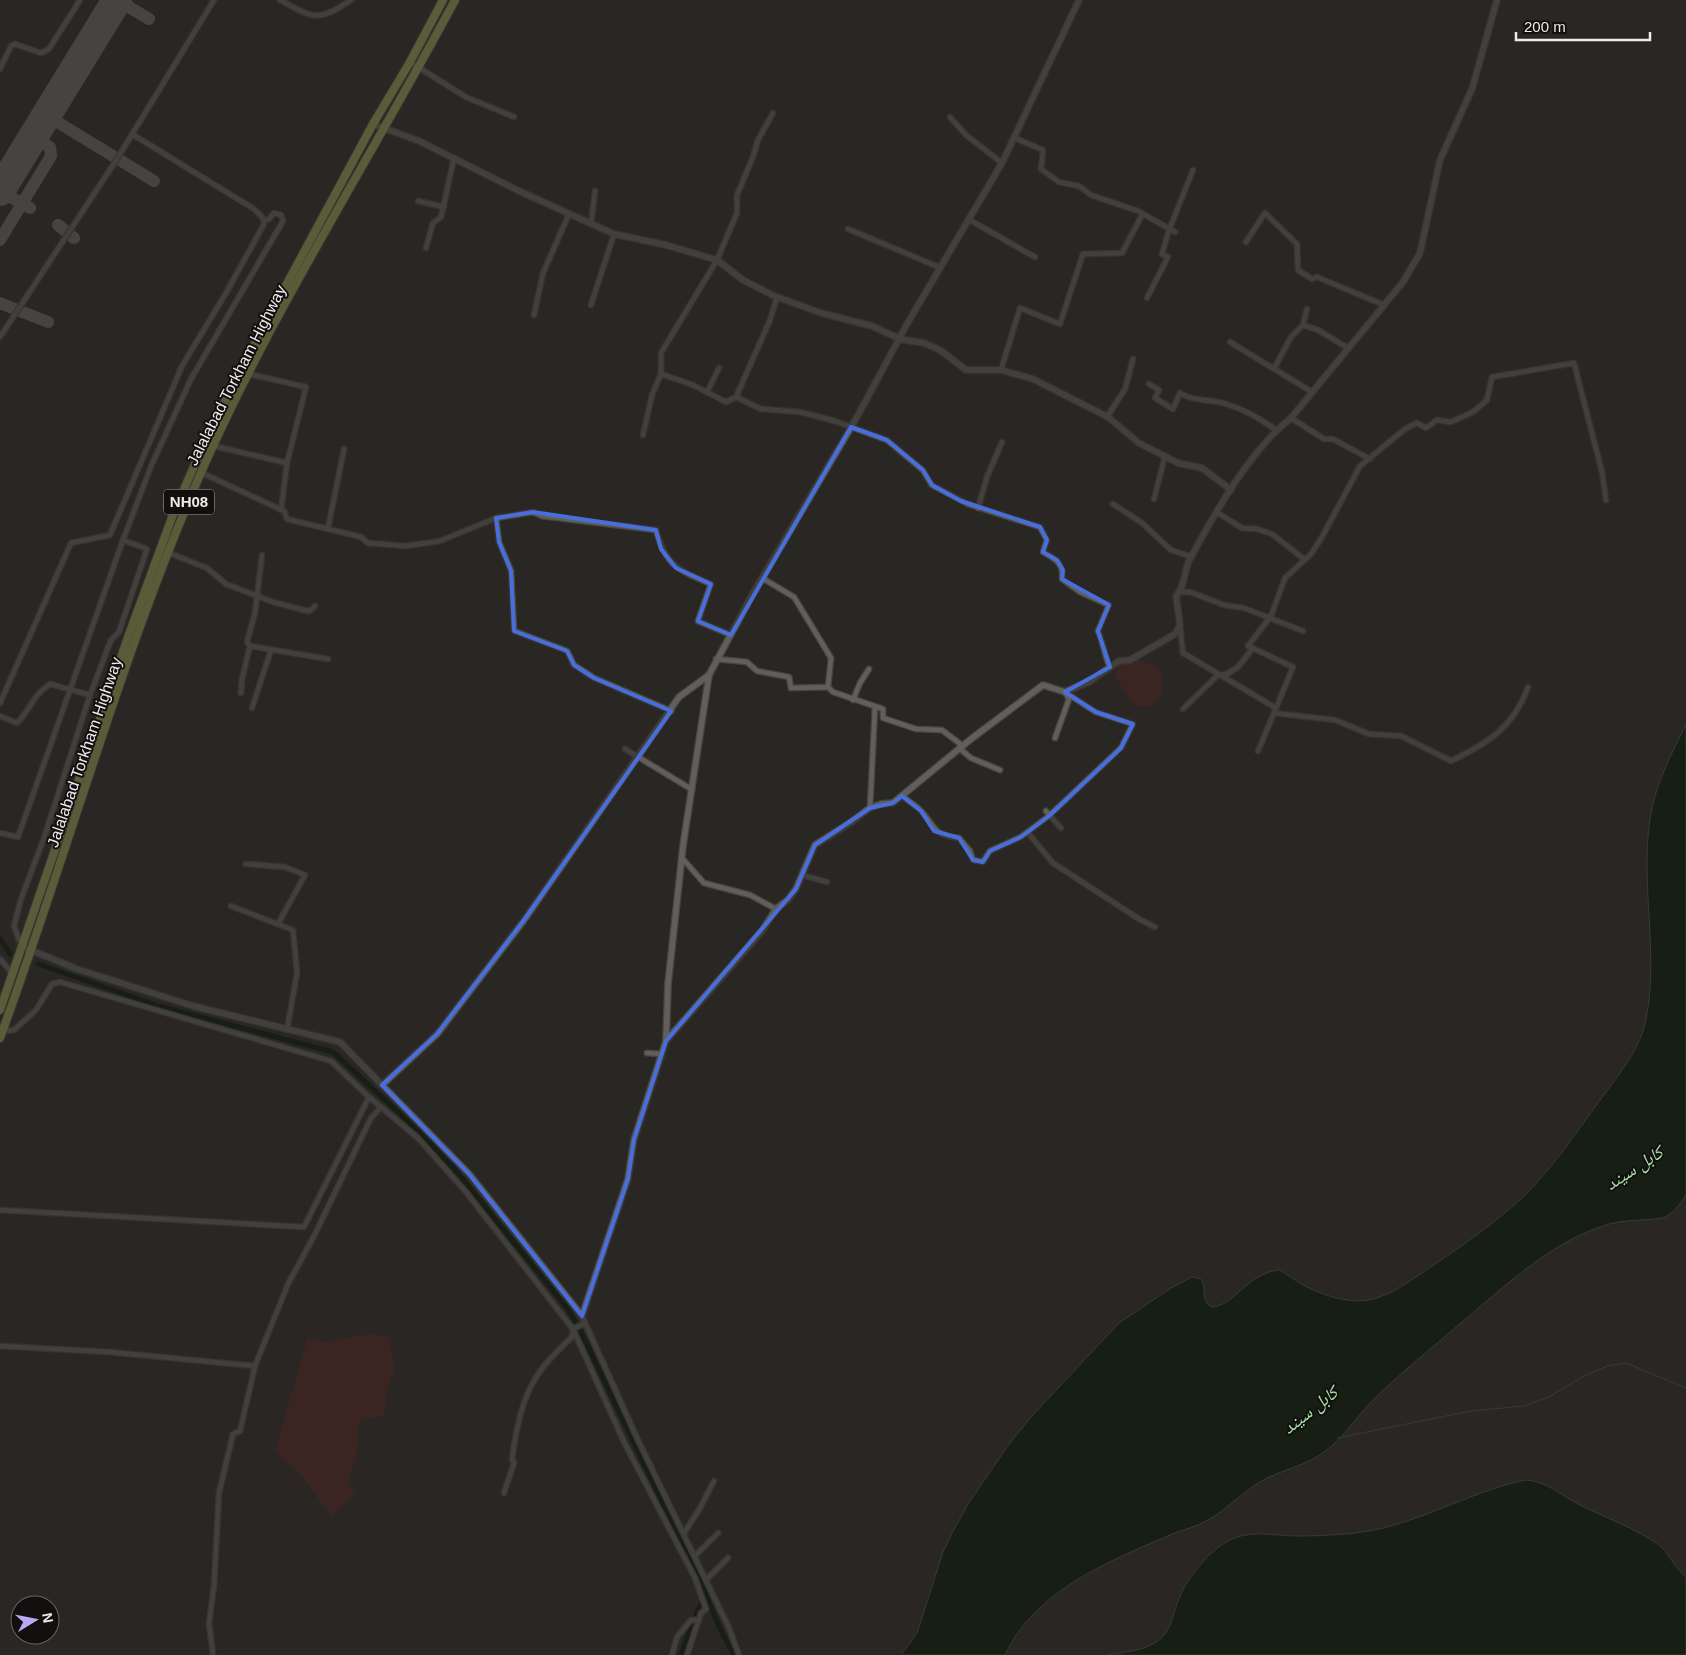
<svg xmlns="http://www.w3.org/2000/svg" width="1686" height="1655" font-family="Arial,'Noto Naskh Arabic',sans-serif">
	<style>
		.green { fill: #502523 }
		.water { fill: #001400; stroke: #475546 }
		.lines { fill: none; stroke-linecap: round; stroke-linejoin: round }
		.stream { stroke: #475546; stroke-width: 1 }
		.canal { stroke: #001400; stroke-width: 5 }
		.taxiway { stroke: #686764; stroke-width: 12 }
		.runway { stroke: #686764; stroke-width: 30 }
		.minor-casing { stroke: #464542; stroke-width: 7 }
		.tertiary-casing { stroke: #464542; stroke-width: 8 }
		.trunk-casing { stroke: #464542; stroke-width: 10 }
		.minor { stroke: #615f5b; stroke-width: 4.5 }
		.tertiary { stroke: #615f5b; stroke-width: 5.5 }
		.trunk { stroke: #949b52; stroke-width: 8 }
		.marked { fill: none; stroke: #476edc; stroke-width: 4; stroke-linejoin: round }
		.labels { text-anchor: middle; stroke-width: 4; stroke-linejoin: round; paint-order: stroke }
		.shield { fill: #11100e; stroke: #abaaa8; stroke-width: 1 }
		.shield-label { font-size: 15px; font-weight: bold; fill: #edecea }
		.street-label { font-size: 16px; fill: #edecea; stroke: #11100e }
		.water-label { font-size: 18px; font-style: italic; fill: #ace8aa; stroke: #11100e }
	</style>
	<rect width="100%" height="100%" fill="#292724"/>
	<!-- green -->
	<g class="green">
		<path d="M 1137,658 L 1162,670 L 1162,695 L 1149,707 L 1135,706 L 1115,677 L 1118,666 Z"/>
		<path d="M 370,1334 L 388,1337 L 395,1368 L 386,1392 L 384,1416 L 359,1421 L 356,1458 L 347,1483 L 355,1495 L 331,1516 L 302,1476 L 275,1451 L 308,1337 L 324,1342 Z"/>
	</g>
	<!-- water -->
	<g class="water">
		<path d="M 1686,725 L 1686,1195 C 1680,1205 1673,1213 1663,1218 C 1645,1221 1624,1219 1606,1225 C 1552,1242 1511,1281 1469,1316 C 1438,1343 1406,1368 1377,1396 C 1359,1413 1344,1438 1324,1452 C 1308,1464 1287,1469 1269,1477 C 1245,1488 1229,1509 1206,1521 C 1195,1527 1183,1530 1172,1534 C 1110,1561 1035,1590 1005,1655 L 901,1655 L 917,1633 L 943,1552 L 951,1535 L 968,1504 L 1007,1447 L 1030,1418 L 1119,1323 L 1171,1288 L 1192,1277 L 1201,1279 C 1207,1289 1200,1298 1211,1307 C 1234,1307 1247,1273 1279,1270 C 1288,1274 1294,1280 1303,1285 C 1322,1295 1351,1305 1373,1299 C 1394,1294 1414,1278 1432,1266 C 1464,1245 1494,1223 1522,1198 C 1552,1169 1576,1133 1600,1100 C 1616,1079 1639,1050 1645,1024 C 1660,957 1640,887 1650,819 C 1655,785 1671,754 1686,725 Z"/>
		<path d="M 1525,1480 C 1547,1481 1560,1495 1580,1505 C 1606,1518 1635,1528 1659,1545 C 1670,1554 1674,1568 1686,1577 L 1686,1655 L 1107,1655 C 1123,1652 1144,1651 1158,1641 C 1172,1631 1173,1613 1179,1598 C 1188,1577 1208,1552 1228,1541 C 1250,1529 1275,1536 1299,1536 C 1317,1536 1337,1535 1355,1533 C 1413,1527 1468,1492 1525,1480 Z"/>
	</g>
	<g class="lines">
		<!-- stream -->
		<path class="stream" d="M 1337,1438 L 1471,1411 L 1524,1406 L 1547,1398 L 1584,1376 L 1607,1366 L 1626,1363 L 1686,1388"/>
		<!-- canal -->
		<g class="canal">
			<path d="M 0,939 L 10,954"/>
			<path d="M 38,964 L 159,1006 L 333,1052 L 423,1135 L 457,1172 L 568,1309 L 580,1330 L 699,1579 L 721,1631 L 734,1655"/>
			<path d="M 696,1614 L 702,1603"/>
			<path d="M 681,1655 L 692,1624"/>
		</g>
		<!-- taxiway -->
		<g class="taxiway">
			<path d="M 124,0 L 129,7 L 149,19"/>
			<path d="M 104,22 L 118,6 L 129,7"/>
			<path d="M 52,106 L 50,115 L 54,120 L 154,181"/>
			<path d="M 3,186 L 5,194 L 30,208"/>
			<path d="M 58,225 L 74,238"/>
			<path d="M 0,240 L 51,156 L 50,147 L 34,137"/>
			<path d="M 0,303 L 48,322"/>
		</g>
		<!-- runway -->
		<path class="runway" d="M 0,191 L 117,0"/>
		<defs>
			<g id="minor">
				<path d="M 280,0 C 314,18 317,23 351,0"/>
				<path d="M 410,62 L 466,97 L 514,117"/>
				<path d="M 0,69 L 11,46 L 15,44 L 41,53 L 49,49 L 80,0"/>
				<path d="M 950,117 L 966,135 L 1002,163"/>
				<path d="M 1015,138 L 1043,150 L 1041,169 L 1059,182 L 1079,186 L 1091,195 L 1138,211 L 1175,232"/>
				<path d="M 418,201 L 444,207"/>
				<path d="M 968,219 L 1035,257"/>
				<path d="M 591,224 L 595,191"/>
				<path d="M 848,229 L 941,268"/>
				<path d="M 1246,242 L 1265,213 L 1297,244 L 1298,270 L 1312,279 L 1317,277 L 1384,305"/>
				<path d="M 426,248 L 433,223 L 441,217 L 454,158"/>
				<path d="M 1147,298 L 1168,257 L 1162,254 L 1169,230 L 1193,170"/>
				<path d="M 591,305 L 614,234"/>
				<path d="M 534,315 L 543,273 L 569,214"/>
				<path d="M 1303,325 L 1318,330 L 1348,348"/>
				<path d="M 0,337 L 117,159 L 214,0"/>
				<path d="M 1230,342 L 1312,392"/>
				<path d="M 1274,369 L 1291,337 L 1303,325 L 1307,309"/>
				<path d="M 1001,370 L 1020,308 L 1060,324 L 1083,254 L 1122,253 L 1142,215"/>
				<path d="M 249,374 L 306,387 L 287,463 L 281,510"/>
				<path d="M 661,374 L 693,385 L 726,402 L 736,397 L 761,409 L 800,412 L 835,421 L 887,440 L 923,470 L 932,485 L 968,504 L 1040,527 L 1047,540 L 1043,552 C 1056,559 1064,564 1062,579 L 1080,592 L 1109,605 L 1098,631 C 1104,643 1104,656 1110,667"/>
				<path d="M 1149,384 L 1159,390 L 1155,398 L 1173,409 L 1180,393 C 1195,402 1210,399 1226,404 C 1244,409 1261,419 1276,430"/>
				<path d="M 707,392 L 719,368"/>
				<path d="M 736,397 L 770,320 L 777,297"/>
				<path d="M 1107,417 L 1125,389 L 1133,359"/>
				<path d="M 1291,418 L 1324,439 L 1333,439 L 1370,459"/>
				<path d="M 643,435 L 652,395 L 661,374 L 661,353 L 717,260 L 737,213 L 737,195 L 753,157 L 758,140 L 773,113"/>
				<path d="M 214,446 L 287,463"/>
				<path d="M 202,473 L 284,511 L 287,519 L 361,537 L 368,543 L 406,546 L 440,541 L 496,518 L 499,542 L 511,571 L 514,631 L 567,651 L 574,665 L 594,678 L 671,711"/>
				<path d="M 1154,499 L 1165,456"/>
				<path d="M 1113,504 L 1142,523 L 1171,550 L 1192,557"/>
				<path d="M 978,508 L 987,477 L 1002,442"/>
				<path d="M 1218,513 L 1242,528 L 1257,529 L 1272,534 L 1304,559"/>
				<path d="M 496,518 L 533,512 L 542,516 L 656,530 C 666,566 678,570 711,584 L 698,621 L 731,635"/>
				<path d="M 328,528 L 344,449"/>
				<path d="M 169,553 L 207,568 L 226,584 L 273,602 L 307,611 L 311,610 L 315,606"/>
				<path d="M 762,578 L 794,597 L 831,658 L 828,687"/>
				<path d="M 1180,592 L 1190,592 L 1224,605 L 1244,608 L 1303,631"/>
				<path d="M 1180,626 L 1183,653 L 1276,708"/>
				<path d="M 250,646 L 328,659"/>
				<path d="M 716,659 L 747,662 L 757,671 L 789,677 L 791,688 L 828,687 L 833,692 L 883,709 L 883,718 L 916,729 L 942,730 L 963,746"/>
				<path d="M 1528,687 C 1514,727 1488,743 1451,761 L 1401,736 L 1369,734 L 1335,720 L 1274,713 L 1293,667 L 1248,646 L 1271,616 L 1285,578 L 1311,554 L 1322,537 L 1360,466 L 1405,429 L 1417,423 L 1426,428 L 1437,420 L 1451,422 L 1473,412 L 1487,400 L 1492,377 L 1574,363 L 1602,472 L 1606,500"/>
				<path d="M 241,693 L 242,679 L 250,646 L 247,642 L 255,613 L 262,555"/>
				<path d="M 90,695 L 111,640 L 119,632 L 147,549 L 123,540 L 152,464 L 191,379 L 283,221 L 281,215 L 274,213 L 269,219 L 264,221"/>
				<path d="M 853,700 L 860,683 L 869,669"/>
				<path d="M 0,703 L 71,543 L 110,535 L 182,366 L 226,293 L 264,224 L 263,218 L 254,209 L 132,134"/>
				<path d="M 252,708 L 271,650"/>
				<path d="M 1183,709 L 1218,675 L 1227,674 L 1238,667 L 1253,648"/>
				<path d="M 0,716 L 17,723 C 32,708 31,697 50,684 L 90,695 L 44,838 L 21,899 L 14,926 L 19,940 L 24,941"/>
				<path d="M 1055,738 L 1069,699 L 1066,694"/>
				<path d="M 959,748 L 971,758 L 1000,770"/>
				<path d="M 625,749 L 691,789"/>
				<path d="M 1258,751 L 1274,713"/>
				<path d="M 902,796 C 908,801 916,805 921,811 C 937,828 932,835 959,838 L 970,851 L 973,860 L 983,862 L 990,851 L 1021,837 L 1049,816 L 1121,748 L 1133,724 L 1096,712 L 1065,692"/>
				<path d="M 870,808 L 875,707"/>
				<path d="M 1046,811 L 1061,828"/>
				<path d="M 0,833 L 18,837 L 123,540"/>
				<path d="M 1028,833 L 1053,863 L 1139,919 L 1155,927"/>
				<path d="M 682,858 L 704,883 L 750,895 L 776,909"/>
				<path d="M 246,864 L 285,867 L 305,875 L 279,922"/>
				<path d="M 802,875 L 827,882"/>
				<path d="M 231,906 L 293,930 L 297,973 L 287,1030"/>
				<path d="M 0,959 L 13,974"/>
				<path d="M 647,1053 L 661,1054"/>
				<path d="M 369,1097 L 418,1138 L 466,1192 L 573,1329 L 624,1442 L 695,1578 L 706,1609 L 701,1613 L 687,1655"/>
				<path d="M 0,1210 L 304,1227 L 369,1097 L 331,1061 L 60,982 L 52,984 L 36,1010 L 14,1030 L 3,1031"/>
				<path d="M 582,1316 L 637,1438 L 729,1628 L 739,1655"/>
				<path d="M 0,1346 L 109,1352 L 255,1366"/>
				<path d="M 504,1493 L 514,1463 L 512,1459 C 515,1437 522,1400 534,1381 C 543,1364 559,1350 572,1337 L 573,1329 L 585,1323"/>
				<path d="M 684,1533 L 700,1508 L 714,1481"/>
				<path d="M 695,1556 L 718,1533"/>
				<path d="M 706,1580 L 728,1558"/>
				<path d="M 213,1655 L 209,1623 L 214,1586 L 219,1493 L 233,1434 L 240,1431 L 255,1366 L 288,1284 L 314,1236 L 371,1118 L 380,1108"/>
				<path d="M 672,1655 L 677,1637 L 691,1620 L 699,1620"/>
			</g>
			<g id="tertiary">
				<path d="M 373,124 L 419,141 L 519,191 L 614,234 L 666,245 L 717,260 L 743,280 L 772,295 L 821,313 L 872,326 L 900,339 L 924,343 L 940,350 L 966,370 L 1001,370 L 1033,379 L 1108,417 L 1139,443 L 1178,463 L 1202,468 L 1231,490"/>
				<path d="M 21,946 L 77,969 L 193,1006 L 340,1042 L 469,1174 L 582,1316 L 628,1179 L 634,1140 L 666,1041 L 668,984 L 683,846 L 709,675 L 752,595 L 857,417 L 907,324 L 1002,163 L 1079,0"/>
				<path d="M 666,1041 L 762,931 L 776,909 L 788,900 L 796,889 L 815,845 L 850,823 L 870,808 L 881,804 L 893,803 L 971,739 L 1043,685 L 1065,692 L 1089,682 L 1119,661 L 1130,660 L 1175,634 L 1180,625 L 1176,596 C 1185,586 1184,572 1189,561 C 1214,514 1250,450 1291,418 L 1403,282 L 1420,253 L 1440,160 L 1472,89 L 1497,0"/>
				<path d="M 382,1085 L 437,1034 L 524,920 L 679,697 L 709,675"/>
			</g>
			<g id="trunk">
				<path d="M 0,1010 L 128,637 L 174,512 L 206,439 L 242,367 L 373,124 L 410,62 L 443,0"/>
				<path d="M 0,1038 C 63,866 113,685 183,515 C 256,335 364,171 455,0"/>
			</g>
		</defs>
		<!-- minor casing -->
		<use href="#minor" class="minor-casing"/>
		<!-- tertiary casing -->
		<use href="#tertiary" class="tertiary-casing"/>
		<!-- trunk casing -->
		<use href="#trunk" class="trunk-casing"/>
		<!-- minor -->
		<use href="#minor" class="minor"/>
		<!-- tertiary -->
		<use href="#tertiary" class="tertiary"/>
		<!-- trunk -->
		<use href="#trunk" class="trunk"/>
	</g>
	<!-- marked area -->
	<path d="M0 0H1686V1655H0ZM 851,427 L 887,440 L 923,470 L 932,485 L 961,501 L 1040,527 L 1047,540 L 1043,552 L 1057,560 L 1063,570 L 1062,579 L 1109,605 L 1098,631 L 1110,667 L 1065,692 L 1096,712 L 1133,724 L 1121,748 L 1049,816 L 1021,837 L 990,851 L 983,862 L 973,860 L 959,838 L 934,831 L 921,811 L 902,796 L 893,803 L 870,808 L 815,845 L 796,889 L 666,1041 L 634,1140 L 628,1179 L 582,1316 L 469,1174 L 382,1085 L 437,1034 L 524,920 L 671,711 L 594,678 L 574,665 L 567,651 L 514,631 L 511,571 L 499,542 L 496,518 L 533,512 L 656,530 L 661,549 L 676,568 L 711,584 L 698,621 L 731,635 Z" fill="#292724" fill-opacity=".55" fill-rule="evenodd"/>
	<path class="marked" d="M 851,427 L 887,440 L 923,470 L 932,485 L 961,501 L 1040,527 L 1047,540 L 1043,552 L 1057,560 L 1063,570 L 1062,579 L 1109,605 L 1098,631 L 1110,667 L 1065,692 L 1096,712 L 1133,724 L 1121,748 L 1049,816 L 1021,837 L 990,851 L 983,862 L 973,860 L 959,838 L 934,831 L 921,811 L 902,796 L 893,803 L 870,808 L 815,845 L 796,889 L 666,1041 L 634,1140 L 628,1179 L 582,1316 L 469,1174 L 382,1085 L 437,1034 L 524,920 L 671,711 L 594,678 L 574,665 L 567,651 L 514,631 L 511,571 L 499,542 L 496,518 L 533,512 L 656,530 L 661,549 L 676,568 L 711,584 L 698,621 L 731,635 Z"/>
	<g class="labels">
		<!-- shield labels -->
		<rect class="shield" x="164" y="489.5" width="50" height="25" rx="4"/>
		<g class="shield-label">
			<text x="189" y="507">NH08</text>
		</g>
		<!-- street labels -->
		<g class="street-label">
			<text transform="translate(236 375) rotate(-63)" y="6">Jalalabad Torkham Highway</text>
			<text transform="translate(84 752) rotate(-71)" y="6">Jalalabad Torkham Highway</text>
		</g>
		<!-- water labels -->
		<g class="water-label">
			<text transform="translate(1634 1168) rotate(-33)" y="6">کابل سيند</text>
			<text transform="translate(1310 1410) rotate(-38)" y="6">کابل سيند</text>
		</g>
	</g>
	<!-- north arrow -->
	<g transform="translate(35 1620) rotate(80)"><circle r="24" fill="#11100e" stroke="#696866"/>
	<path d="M0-4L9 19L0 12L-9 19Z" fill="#baaaf6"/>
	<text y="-8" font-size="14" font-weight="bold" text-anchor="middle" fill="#edecea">N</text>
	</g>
	<!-- scale -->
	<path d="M1516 32v8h134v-8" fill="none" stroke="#edecea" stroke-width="2.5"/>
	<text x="1524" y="32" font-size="15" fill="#edecea" stroke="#11100e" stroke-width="4" paint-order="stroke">200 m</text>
</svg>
